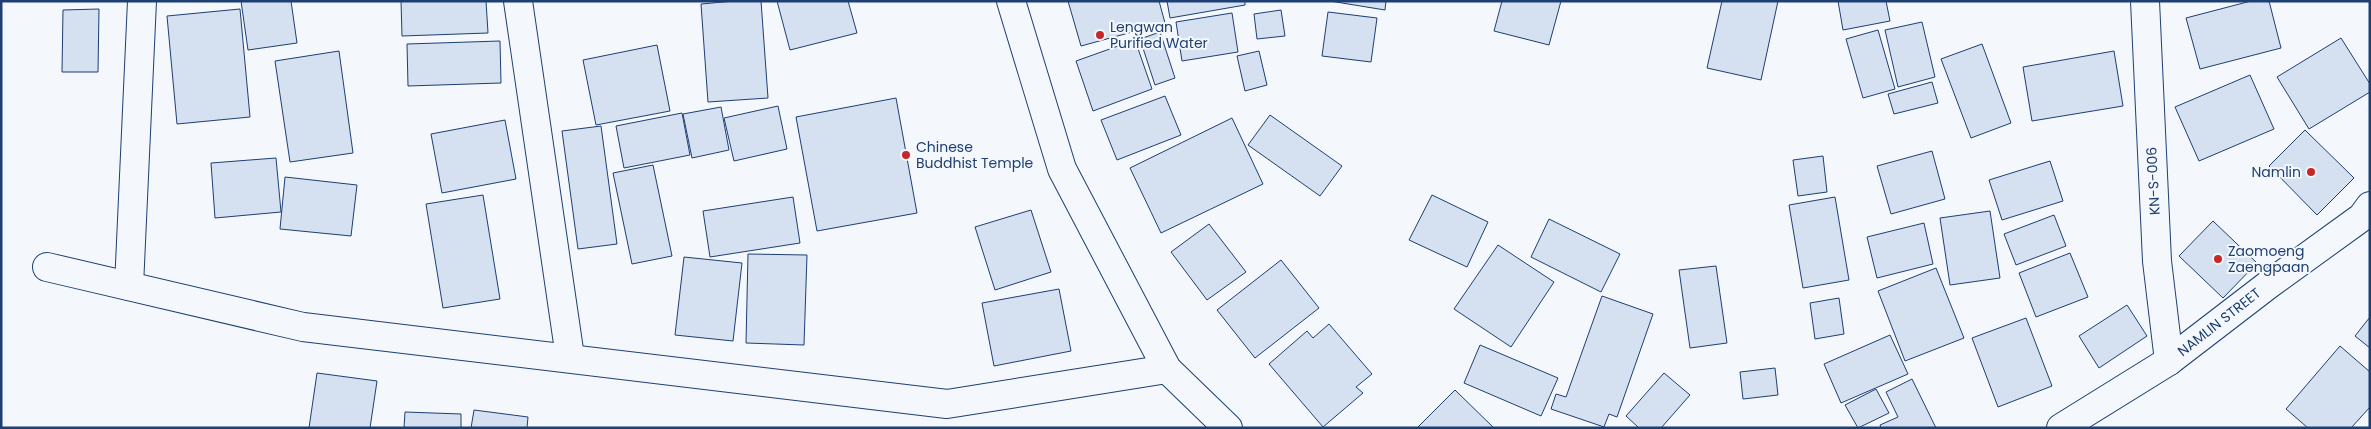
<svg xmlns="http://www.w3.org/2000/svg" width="2371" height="429" font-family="Poppins,sans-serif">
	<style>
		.building { fill: #d5e0f0; stroke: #1d3f73 }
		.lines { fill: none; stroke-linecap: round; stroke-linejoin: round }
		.minor-casing { stroke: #1d3f73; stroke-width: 30 }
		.highway-casing { stroke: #1d3f73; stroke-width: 30 }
		.minor { stroke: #f4f7fb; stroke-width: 28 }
		.highway { stroke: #f4f7fb; stroke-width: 28 }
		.poi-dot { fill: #c62828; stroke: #f4f7fb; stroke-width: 2 }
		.labels { text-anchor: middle; stroke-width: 4; stroke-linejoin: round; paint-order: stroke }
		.poi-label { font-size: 14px; fill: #1d3f73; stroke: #f4f7fb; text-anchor: start }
		.street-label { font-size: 14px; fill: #1d3f73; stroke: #f4f7fb }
	</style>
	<rect width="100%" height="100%" fill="#f4f7fb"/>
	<!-- building -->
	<g class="building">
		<path d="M 241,1 L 291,1 L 297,43 L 248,50 Z"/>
		<path d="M 401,1 L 486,1 L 488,33 L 402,36 Z"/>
		<path d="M 734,1 L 761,1 L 768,98 L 708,102 L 701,4 Z"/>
		<path d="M 777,1 L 848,1 L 857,33 L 790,50 Z"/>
		<path d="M 1068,1 L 1159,1 L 1165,23 L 1081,46 Z"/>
		<path d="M 1167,1 L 1245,1 L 1245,5 L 1170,18 Z"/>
		<path d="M 1330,1 L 1386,1 L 1385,10 Z"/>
		<path d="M 1502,1 L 1561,1 L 1549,45 L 1494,31 Z"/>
		<path d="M 1722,1 L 1778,1 L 1761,80 L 1707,68 Z"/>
		<path d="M 1838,1 L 1886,1 L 1890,21 L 1843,30 Z"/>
		<path d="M 2251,1 L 2269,1 L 2281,48 L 2200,69 L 2186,18 Z"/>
		<path d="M 99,9 L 98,72 L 62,72 L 63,10 Z"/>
		<path d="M 240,9 L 250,117 L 177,124 L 167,16 Z"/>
		<path d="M 1281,10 L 1285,36 L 1257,39 L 1254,14 Z"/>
		<path d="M 1328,12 L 1377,18 L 1371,62 L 1322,56 Z"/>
		<path d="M 1232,13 L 1238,52 L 1182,61 L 1176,22 Z"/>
		<path d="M 1922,22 L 1935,77 L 1898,87 L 1885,30 Z"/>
		<path d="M 1878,30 L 1895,89 L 1863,98 L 1846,39 Z"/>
		<path d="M 1160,32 L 1175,78 L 1155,85 L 1140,39 Z"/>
		<path d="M 2341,38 L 2370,84 L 2370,92 L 2309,129 L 2277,77 Z"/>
		<path d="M 1135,40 L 1152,89 L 1093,111 L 1076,61 Z"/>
		<path d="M 500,41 L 501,83 L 408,86 L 407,44 Z"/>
		<path d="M 1982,44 L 2011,123 L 1971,138 L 1941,59 Z"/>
		<path d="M 657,45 L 670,111 L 596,125 L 583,60 Z"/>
		<path d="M 339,51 L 353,153 L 290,162 L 275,61 Z"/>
		<path d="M 1259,51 L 1267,85 L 1245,91 L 1237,56 Z"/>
		<path d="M 2114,51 L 2123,106 L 2032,121 L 2023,67 Z"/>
		<path d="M 2250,75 L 2274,129 L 2199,161 L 2175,107 Z"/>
		<path d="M 1932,82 L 1938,103 L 1894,114 L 1888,94 Z"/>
		<path d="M 1165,96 L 1181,135 L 1117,160 L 1101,120 Z"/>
		<path d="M 896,98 L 917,213 L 817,231 L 796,117 Z"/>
		<path d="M 778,106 L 787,149 L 734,161 L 724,118 Z"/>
		<path d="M 721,107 L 729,150 L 692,158 L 683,114 Z"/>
		<path d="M 682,113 L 690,155 L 624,168 L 616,126 Z"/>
		<path d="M 1270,115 L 1342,166 L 1320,196 L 1248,145 Z"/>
		<path d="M 1232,118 L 1263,184 L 1161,233 L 1130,168 Z"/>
		<path d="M 505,120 L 516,179 L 442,193 L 431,134 Z"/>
		<path d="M 601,126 L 617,244 L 578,249 L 562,131 Z"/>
		<path d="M 2305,130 L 2354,178 L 2317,215 L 2269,166 Z"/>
		<path d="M 1932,151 L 1945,199 L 1891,214 L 1877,166 Z"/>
		<path d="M 1823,156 L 1827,192 L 1798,196 L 1793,160 Z"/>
		<path d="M 276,158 L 281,212 L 215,218 L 211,163 Z"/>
		<path d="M 2050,161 L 2063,201 L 2002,220 L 1989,180 Z"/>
		<path d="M 653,165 L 672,256 L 632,264 L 613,173 Z"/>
		<path d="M 285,177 L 357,185 L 351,236 L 280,229 Z"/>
		<path d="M 483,195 L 500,299 L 443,308 L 426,204 Z"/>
		<path d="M 1432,195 L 1488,222 L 1467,267 L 1409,240 Z"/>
		<path d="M 793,197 L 800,243 L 710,257 L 703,211 Z"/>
		<path d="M 1835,197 L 1849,280 L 1803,288 L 1789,205 Z"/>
		<path d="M 1031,210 L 1051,272 L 995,290 L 975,227 Z"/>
		<path d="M 1990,211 L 2000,278 L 1950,285 L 1940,218 Z"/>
		<path d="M 2054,215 L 2066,246 L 2016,265 L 2004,234 Z"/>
		<path d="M 1549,219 L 1620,254 L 1601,292 L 1531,257 Z"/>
		<path d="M 2213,221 L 2257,263 L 2223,298 L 2179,256 Z"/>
		<path d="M 1924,223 L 1933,264 L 1877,278 L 1867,237 Z"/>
		<path d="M 1209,224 L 1246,272 L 1207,300 L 1171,252 Z"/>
		<path d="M 1498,245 L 1554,282 L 1511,347 L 1454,309 Z"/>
		<path d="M 2070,253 L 2088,297 L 2036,317 L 2019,273 Z"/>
		<path d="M 748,254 L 807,255 L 804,345 L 746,343 Z"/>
		<path d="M 684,257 L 742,263 L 733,341 L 675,335 Z"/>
		<path d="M 1281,260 L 1319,308 L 1255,358 L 1217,310 Z"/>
		<path d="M 1716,266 L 1727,343 L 1690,348 L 1679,270 Z"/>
		<path d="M 1936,268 L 1964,338 L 1905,361 L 1878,291 Z"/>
		<path d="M 1059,289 L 1071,351 L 994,366 L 982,303 Z"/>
		<path d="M 1602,296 L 1653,314 L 1617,417 L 1609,414 L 1604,427 L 1551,409 L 1556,394 L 1566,397 Z"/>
		<path d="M 1839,298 L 1844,334 L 1815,339 L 1810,303 Z"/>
		<path d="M 2127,305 L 2147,336 L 2099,368 L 2079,336 Z"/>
		<path d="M 2370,317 L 2370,348 L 2355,336 Z"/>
		<path d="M 2026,318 L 2052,386 L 1998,407 L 1972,338 Z"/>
		<path d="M 1329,324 L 1372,374 L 1356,387 L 1363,393 L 1323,427 L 1269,364 L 1307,331 L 1313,338 Z"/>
		<path d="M 1890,335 L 1908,374 L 1841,403 L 1824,364 Z"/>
		<path d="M 1480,345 L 1558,378 L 1541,416 L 1464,383 Z"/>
		<path d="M 2340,346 L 2370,372 L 2370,407 L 2351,428 L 2308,428 L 2286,409 Z"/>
		<path d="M 1775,368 L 1778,395 L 1743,399 L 1740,372 Z"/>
		<path d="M 317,373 L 377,381 L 370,428 L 309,428 Z"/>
		<path d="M 1664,373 L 1690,395 L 1661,428 L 1639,428 L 1626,416 Z"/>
		<path d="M 1912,379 L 1936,428 L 1881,428 L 1880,425 L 1898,417 L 1886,392 Z"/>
		<path d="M 1876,389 L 1889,413 L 1858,428 L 1845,405 Z"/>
		<path d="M 1455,390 L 1494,428 L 1417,428 Z"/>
		<path d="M 474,410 L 528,417 L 527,428 L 471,428 Z"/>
		<path d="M 405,412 L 461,414 L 461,428 L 404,428 Z"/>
	</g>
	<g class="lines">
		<defs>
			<g id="minor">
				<path d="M 518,1 L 570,357"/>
				<path d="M 2145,1 L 2157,261 L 2169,361"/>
				<path d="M 47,267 L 303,327 L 947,404 L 1167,369"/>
				<path d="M 129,286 L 142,1"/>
				<path d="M 2061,428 L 2169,361 L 2268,285 L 2362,217 L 2370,206"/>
			</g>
			<path id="highway" d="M 1011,1 L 1062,169 L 1167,369 L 1228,428"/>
		</defs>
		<!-- minor casing -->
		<use href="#minor" class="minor-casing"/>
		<!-- highway casing -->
		<use href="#highway" class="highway-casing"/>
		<!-- minor -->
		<use href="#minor" class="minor"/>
		<!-- highway -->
		<use href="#highway" class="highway"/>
	</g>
	<!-- markers -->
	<g class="poi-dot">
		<circle cx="1100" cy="35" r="5"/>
		<circle cx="906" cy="155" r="5"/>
		<circle cx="2311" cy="172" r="5"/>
		<circle cx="2218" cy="259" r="5"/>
	</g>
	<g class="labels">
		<!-- poi labels -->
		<g class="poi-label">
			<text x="1110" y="32">Lengwan<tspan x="1110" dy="16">Purified Water</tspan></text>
			<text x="916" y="152">Chinese<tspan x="916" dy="16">Buddhist Temple</tspan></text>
			<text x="2301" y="177" text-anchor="end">Namlin</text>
			<text x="2228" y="256">Zaomoeng<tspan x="2228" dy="16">Zaengpaan</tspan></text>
		</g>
		<!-- street labels -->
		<g class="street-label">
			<text transform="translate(2153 181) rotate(-93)" y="5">KN-S-006</text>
			<text transform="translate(2219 322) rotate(-38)" y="5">NAMLIN STREET</text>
		</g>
	</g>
	<!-- border -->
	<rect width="2371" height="429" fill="none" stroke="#1d3f73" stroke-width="5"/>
</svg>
